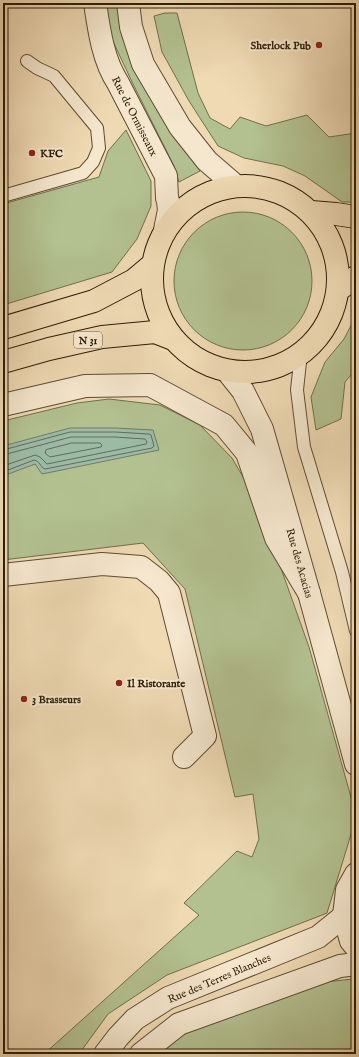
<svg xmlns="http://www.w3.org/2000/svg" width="359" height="1057" font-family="'IM FELL English',serif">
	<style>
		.green { fill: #b3c191; stroke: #706f4c }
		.water { fill: #9bbba7; stroke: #6f7c67 }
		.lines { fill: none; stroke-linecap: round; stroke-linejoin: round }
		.shore { stroke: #646c56; stroke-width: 1 }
		.lane-casing { stroke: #5e4c32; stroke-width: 14 }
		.street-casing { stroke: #5e4c32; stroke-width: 24 }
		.primary-casing { stroke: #2d1d06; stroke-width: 24 }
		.lane { stroke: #f5e7ce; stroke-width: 12 }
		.street { stroke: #f5e7ce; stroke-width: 22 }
		.primary { stroke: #efdab4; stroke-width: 22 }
		.poi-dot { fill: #8f2418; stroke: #f5e7ce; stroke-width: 1.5 }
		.labels { text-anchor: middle; stroke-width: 4; stroke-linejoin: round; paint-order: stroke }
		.shield { fill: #f5e7ce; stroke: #695a42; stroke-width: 1 }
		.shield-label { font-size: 10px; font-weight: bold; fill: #2d1d06 }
		.poi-label { font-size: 11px; font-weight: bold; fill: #2d1d06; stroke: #f5e7ce; text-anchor: start }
		.street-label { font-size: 11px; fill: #2d1d06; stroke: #f5e7ce }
	</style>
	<rect width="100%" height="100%" fill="#efdab4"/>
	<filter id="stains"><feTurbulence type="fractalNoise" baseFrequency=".005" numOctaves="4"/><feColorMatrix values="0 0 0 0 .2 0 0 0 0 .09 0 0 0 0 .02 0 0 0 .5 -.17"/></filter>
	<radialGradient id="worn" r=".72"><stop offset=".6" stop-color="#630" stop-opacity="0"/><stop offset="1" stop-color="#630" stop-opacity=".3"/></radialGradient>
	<!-- green -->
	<g class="green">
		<path d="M 105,3 L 119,3 L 156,104 L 200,171 L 179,182 L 174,166 L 133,84 L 110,35 Z"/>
		<path d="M 165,13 L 177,13 L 198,93 L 210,118 L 230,129 L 240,117 L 266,126 L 307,115 L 329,137 L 356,133 L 356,202 L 342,202 L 305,176 L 283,166 L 244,158 L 218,146 L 189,101 L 162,52 L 154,16 Z"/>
		<path d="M 126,130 L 151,181 L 151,206 L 137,239 L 112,272 L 3,305 L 3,204 L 99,177 L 108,151 Z"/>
		<circle cx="243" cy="281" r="69"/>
		<path d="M 356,316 L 356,369 L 345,382 L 341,419 L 316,430 L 311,397 L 325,362 L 344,339 Z"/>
		<path d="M 109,399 L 160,405 L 200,425 L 232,458 L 257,501 L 309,647 L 356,815 L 356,818 L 327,913 L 317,917 L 167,975 L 108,1014 L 79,1054 L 44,1054 L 199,915 L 184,903 L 237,851 L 252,857 L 259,839 L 253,794 L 235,797 L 185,589 L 143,543 L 3,560 L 3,421 L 77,403 Z"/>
		<path d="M 353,979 L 356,981 L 356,1054 L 159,1054 L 191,1028 L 325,982 Z"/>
	</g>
	<!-- water -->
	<path class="water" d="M 70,428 L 115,428 L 153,430 L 159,450 L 42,474 L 35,464 L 3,476 L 3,446 Z"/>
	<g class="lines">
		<!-- shore -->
		<g class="shore">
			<path d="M 72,443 L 100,443 L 102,445 L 101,447 L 50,457 L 45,453 L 46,450 Z"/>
			<path d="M 3,450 L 70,432 L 115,432 L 149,434 L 151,435 L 154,446 L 152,448 L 45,469 C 40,467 40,461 34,460 L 3,472"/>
			<path d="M 3,455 L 71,437 L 115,437 L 145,439 L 147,442 L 146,444 L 47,464 L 40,457 L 35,455 L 3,466"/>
		</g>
		<defs>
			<g id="lane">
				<path d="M 3,196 L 83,173 L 93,162 L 99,148 L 97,128 L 54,76 L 37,68 L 27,61"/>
				<path d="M 301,353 L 297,390 L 304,447 L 342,572 L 356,631"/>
			</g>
			<g id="street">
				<path d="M 95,3 C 99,30 103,60 118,83 L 166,176 L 167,198 L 168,201 L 169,210 L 165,230"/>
				<path d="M 128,3 L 131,27 L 143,64 L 180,127 L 207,161 L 236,186"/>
				<path d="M 227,371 L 243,391 L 262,429 L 309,593 L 356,764"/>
				<path d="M 3,405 L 85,386 L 150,385 L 224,425 L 247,453 L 276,538 L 309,593"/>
				<path d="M 3,575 L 102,564 L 141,567 L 159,581 L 169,593 L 205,736 L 184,757"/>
				<path d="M 356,874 L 347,890 L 344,916 L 351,941 L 356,947"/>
				<path d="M 105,1054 L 118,1037 L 135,1019 L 168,998 L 318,937 L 344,916"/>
				<path d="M 141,1054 L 179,1024 L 340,966 L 356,964"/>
			</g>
			<g id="primary">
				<circle cx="245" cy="279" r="93"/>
				<path d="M 311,212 L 336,214 L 356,217"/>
				<path d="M 338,290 L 356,277"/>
				<path d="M 3,328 L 94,301 L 134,280 L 152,265"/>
				<path d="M 3,362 L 49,349 L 102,337 L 155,332 L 173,339"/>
			</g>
		</defs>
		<!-- lane casing -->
		<use href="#lane" class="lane-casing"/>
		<!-- street casing -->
		<use href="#street" class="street-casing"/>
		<!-- primary casing -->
		<use href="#primary" class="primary-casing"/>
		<!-- lane -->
		<use href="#lane" class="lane"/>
		<!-- street -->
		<use href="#street" class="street"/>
		<!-- primary -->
		<use href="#primary" class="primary"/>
	</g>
	<!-- markers -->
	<g class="poi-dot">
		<circle cx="319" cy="45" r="4"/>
		<circle cx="32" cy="153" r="4"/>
		<circle cx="119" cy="683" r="4"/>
		<circle cx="24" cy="699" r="4"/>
	</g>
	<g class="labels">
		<!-- shield labels -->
		<rect class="shield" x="74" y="332" width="28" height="16" rx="3"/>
		<g class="shield-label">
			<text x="88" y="344">N 31</text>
		</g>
		<!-- poi labels -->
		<g class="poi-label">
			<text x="311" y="49" text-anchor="end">Sherlock Pub</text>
			<text x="40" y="157">KFC</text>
			<text x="127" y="687">Il Ristorante</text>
			<text x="32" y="703">3 Brasseurs</text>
		</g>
		<!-- street labels -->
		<g class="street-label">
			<text transform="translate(135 116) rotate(63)" y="4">Rue de Ormisseaux</text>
			<text transform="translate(300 563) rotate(74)" y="4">Rue des Acacias</text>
			<text transform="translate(219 978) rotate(-23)" y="4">Rue des Terres Blanches</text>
		</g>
	</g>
	<!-- margin -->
	<rect width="359" height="1057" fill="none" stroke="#efdab4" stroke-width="16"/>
	<rect x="4" y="4" width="351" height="1049" fill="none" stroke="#2d1d06" stroke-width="2"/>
	<rect x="8" y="8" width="343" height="1041" fill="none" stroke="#2d1d06"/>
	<rect width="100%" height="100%" filter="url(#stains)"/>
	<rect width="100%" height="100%" fill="url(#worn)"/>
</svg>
